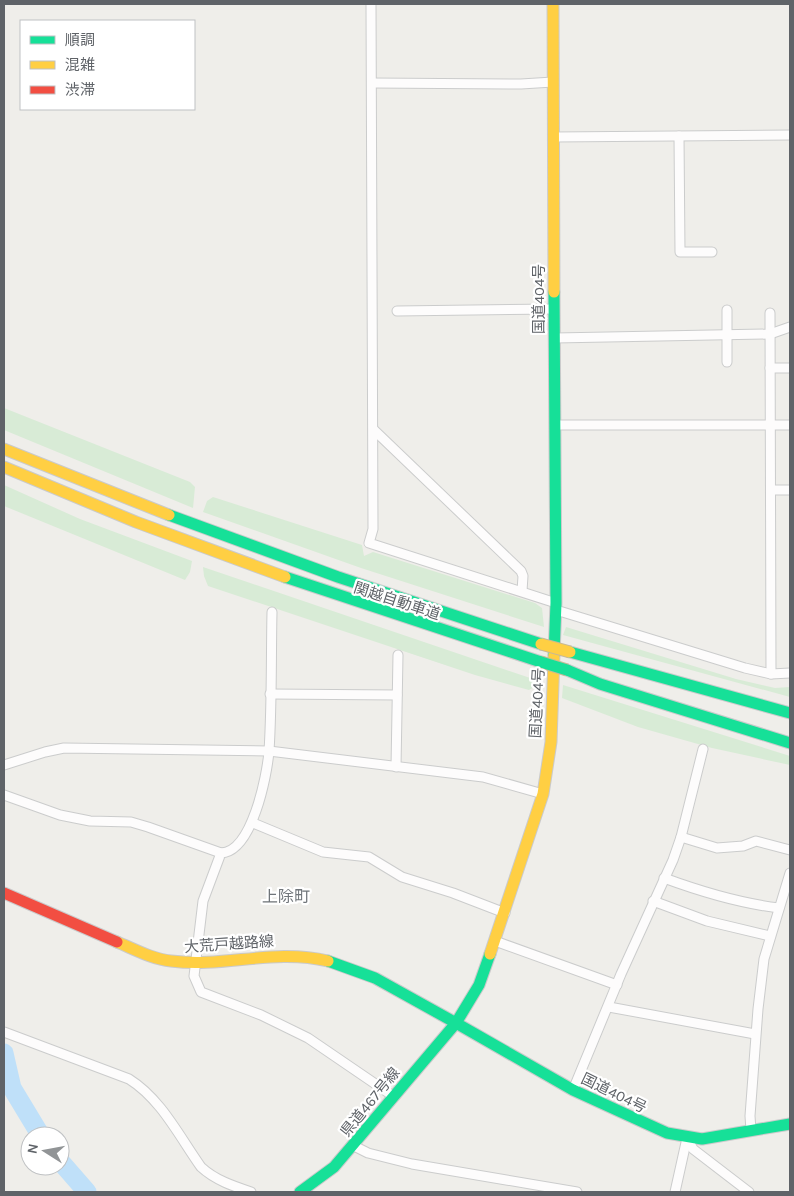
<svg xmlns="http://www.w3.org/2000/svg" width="794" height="1196" font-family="Karla,'Noto Sans JP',sans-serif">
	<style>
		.green { fill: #d8ebd6 }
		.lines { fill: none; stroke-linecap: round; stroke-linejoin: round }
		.river { stroke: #bfe0f9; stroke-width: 19 }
		.street-casing { stroke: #cbcccc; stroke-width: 11 }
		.fast-casing { stroke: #cacacb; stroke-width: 13 }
		.slow-casing { stroke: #cacacb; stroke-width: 13 }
		.jam-casing { stroke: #cacacb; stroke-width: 13 }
		.street { stroke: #fdfcfc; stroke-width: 9 }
		.fast { stroke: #16e098; stroke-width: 11 }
		.slow { stroke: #ffcf43; stroke-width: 11 }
		.jam { stroke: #f24e42; stroke-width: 11 }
		.fast-bridge-casing { stroke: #c8b996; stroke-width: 13; stroke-linecap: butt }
		.slow-bridge-casing { stroke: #c8b996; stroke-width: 13; stroke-linecap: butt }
		.fast-bridge { stroke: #16e098; stroke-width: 11 }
		.slow-bridge { stroke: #ffcf43; stroke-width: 11 }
		.labels { text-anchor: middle; stroke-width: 4.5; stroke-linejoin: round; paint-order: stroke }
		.street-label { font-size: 15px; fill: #5f6368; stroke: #fff }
		.neighbourhood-label { font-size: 16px; fill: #70757a; stroke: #fff }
	</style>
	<rect width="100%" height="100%" fill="#efeeea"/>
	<!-- green -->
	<g class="green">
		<path d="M 4,408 L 190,482 L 195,487 L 193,508 L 4,430 Z"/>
		<path d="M 4,485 L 80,519 L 192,561 L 190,572 L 185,580 L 4,506 Z"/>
		<path d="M 213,497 L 362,545 L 364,556 L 373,552 L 535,603 L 542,608 L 544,627 L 361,568 L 203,512 L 207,501 Z"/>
		<path d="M 203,567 L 539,681 L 537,685 L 529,690 L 475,675 L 208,586 L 204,576 Z"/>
		<path d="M 566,627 L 736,679 L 775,688 L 790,687 L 790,697 L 563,635 Z"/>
		<path d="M 563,685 L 790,756 L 790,765 L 712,748 L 638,727 L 562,698 Z"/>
	</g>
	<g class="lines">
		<!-- river -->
		<g class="river">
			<path d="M 4,1053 L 12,1088 L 41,1136"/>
			<path d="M 60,1161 L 87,1192"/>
		</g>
		<defs>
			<g id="street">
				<path d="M 371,4 L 373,529 L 369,543 L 556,603"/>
				<path d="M 372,83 L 521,84 L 553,82"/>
				<path d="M 679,136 L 680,252 L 712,252"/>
				<path d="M 554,137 L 790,135"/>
				<path d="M 727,310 L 727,362"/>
				<path d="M 397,311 L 554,309"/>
				<path d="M 770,313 L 771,674"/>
				<path d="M 555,338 L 770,334 L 790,327"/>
				<path d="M 770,368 L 790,368"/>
				<path d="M 555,425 L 790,425"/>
				<path d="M 374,430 L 521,571 L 523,576 L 522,591"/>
				<path d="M 771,490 L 790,490"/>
				<path d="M 556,610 L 745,668 L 771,674 L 790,673"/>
				<path d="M 272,612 C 271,658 272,705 269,751 C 267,776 252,852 221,853 L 203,901 L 194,976 L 201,992 L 261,1015 L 308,1038 L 393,1096"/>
				<path d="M 270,694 L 397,695"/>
				<path d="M 4,765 L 45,752 L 64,748 L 269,751 L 483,777 L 543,794"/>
				<path d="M 396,767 L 398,655"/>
				<path d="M 4,795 L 60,815 L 90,821 L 131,822 L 148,827 L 221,853"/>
				<path d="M 253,823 L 323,852 L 369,857 L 402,877 L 453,893 L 505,913"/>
				<path d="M 681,837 L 717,848 L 743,846 L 756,841 L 790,850"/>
				<path d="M 664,878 C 702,892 738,903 779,908"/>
				<path d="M 653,901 L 707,921 L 770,936"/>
				<path d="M 495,941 L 617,985"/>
				<path d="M 609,1007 L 755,1034"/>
				<path d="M 4,1032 L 129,1079 C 161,1099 179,1136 201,1167 C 215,1180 233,1186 251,1192"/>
				<path d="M 573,1090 L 621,974 L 673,860 L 681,837 L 703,749"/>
				<path d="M 751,1130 L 750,1116 L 758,1009 L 764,959 L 790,873"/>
				<path d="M 687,1138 L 693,1149 L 749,1192"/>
				<path d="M 354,1146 L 368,1153 L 412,1164 L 577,1192"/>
				<path d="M 675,1192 L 687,1138"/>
			</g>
			<g id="fast">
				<path d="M 169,515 L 338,577 L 541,644"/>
				<path d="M 285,577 L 541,662"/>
				<path d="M 570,652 L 790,713"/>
				<path d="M 554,655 L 556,603 L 554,292"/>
				<path d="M 567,670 L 600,684 L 790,743"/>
				<path d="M 490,954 L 479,985 L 456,1023 L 573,1090 L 667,1133 L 702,1139 L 790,1124"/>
				<path d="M 300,1192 L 334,1167 L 456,1023 L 375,978 L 328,961"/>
			</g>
			<g id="slow">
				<path d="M 553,4 L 554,292"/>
				<path d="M 4,449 L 169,515"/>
				<path d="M 4,467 L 136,522 L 285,577"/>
				<path d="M 117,942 C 134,949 152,959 171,961 C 225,968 273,948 328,961"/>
				<path d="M 490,954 L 543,794 L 551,742 L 554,655"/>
			</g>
			<path id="jam" d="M 4,893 L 117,942"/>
		</defs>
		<!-- street casing -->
		<use href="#street" class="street-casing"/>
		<!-- fast casing -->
		<use href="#fast" class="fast-casing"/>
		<!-- slow casing -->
		<use href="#slow" class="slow-casing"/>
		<!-- jam casing -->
		<use href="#jam" class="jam-casing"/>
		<!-- street -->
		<use href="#street" class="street"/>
		<!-- fast -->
		<use href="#fast" class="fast"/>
		<!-- slow -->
		<use href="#slow" class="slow"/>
		<!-- jam -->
		<use href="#jam" class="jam"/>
		<defs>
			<path id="fast-bridge" d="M 541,662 L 567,670"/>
			<path id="slow-bridge" d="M 541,644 L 570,652"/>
		</defs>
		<!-- fast-bridge casing -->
		<use href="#fast-bridge" class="fast-bridge-casing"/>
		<!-- slow-bridge casing -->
		<use href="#slow-bridge" class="slow-bridge-casing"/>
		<!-- fast-bridge -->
		<use href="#fast-bridge" class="fast-bridge"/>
		<!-- slow-bridge -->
		<use href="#slow-bridge" class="slow-bridge"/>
	</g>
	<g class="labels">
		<!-- street labels -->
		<g class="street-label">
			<text transform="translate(539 299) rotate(-90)" y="5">国道404号</text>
			<text transform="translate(397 601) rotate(18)" y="5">関越自動車道</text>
			<text transform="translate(537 703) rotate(-87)" y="5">国道404号</text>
			<text transform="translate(229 944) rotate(-4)" y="5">大荒戸越路線</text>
			<text transform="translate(614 1093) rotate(26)" y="5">国道404号</text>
			<text transform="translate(370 1102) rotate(-51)" y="5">県道467号線</text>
		</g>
		<!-- neighbourhood labels -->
		<g class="neighbourhood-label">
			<text x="286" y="902">上除町</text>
		</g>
	</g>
	<!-- border -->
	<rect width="794" height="1196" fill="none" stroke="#5f6368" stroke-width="10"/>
	<!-- legend -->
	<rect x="20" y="20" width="175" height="90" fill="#ffffff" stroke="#bfc1c3"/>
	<rect x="30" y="36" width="25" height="8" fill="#16e098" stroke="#bfc1c3"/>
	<text x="65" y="45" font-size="15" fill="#5f6368">順調</text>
	<rect x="30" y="61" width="25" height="8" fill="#ffcf43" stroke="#bfc1c3"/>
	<text x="65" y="70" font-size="15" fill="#5f6368">混雑</text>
	<rect x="30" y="86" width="25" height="8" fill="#f24e42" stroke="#bfc1c3"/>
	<text x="65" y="95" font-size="15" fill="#5f6368">渋滞</text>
	<!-- north arrow -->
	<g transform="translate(45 1151) rotate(281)"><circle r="24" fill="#ffffff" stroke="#bfc1c3"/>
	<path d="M0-4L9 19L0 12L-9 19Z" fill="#919496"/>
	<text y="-8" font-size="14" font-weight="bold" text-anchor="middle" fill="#5f6368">N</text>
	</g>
</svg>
